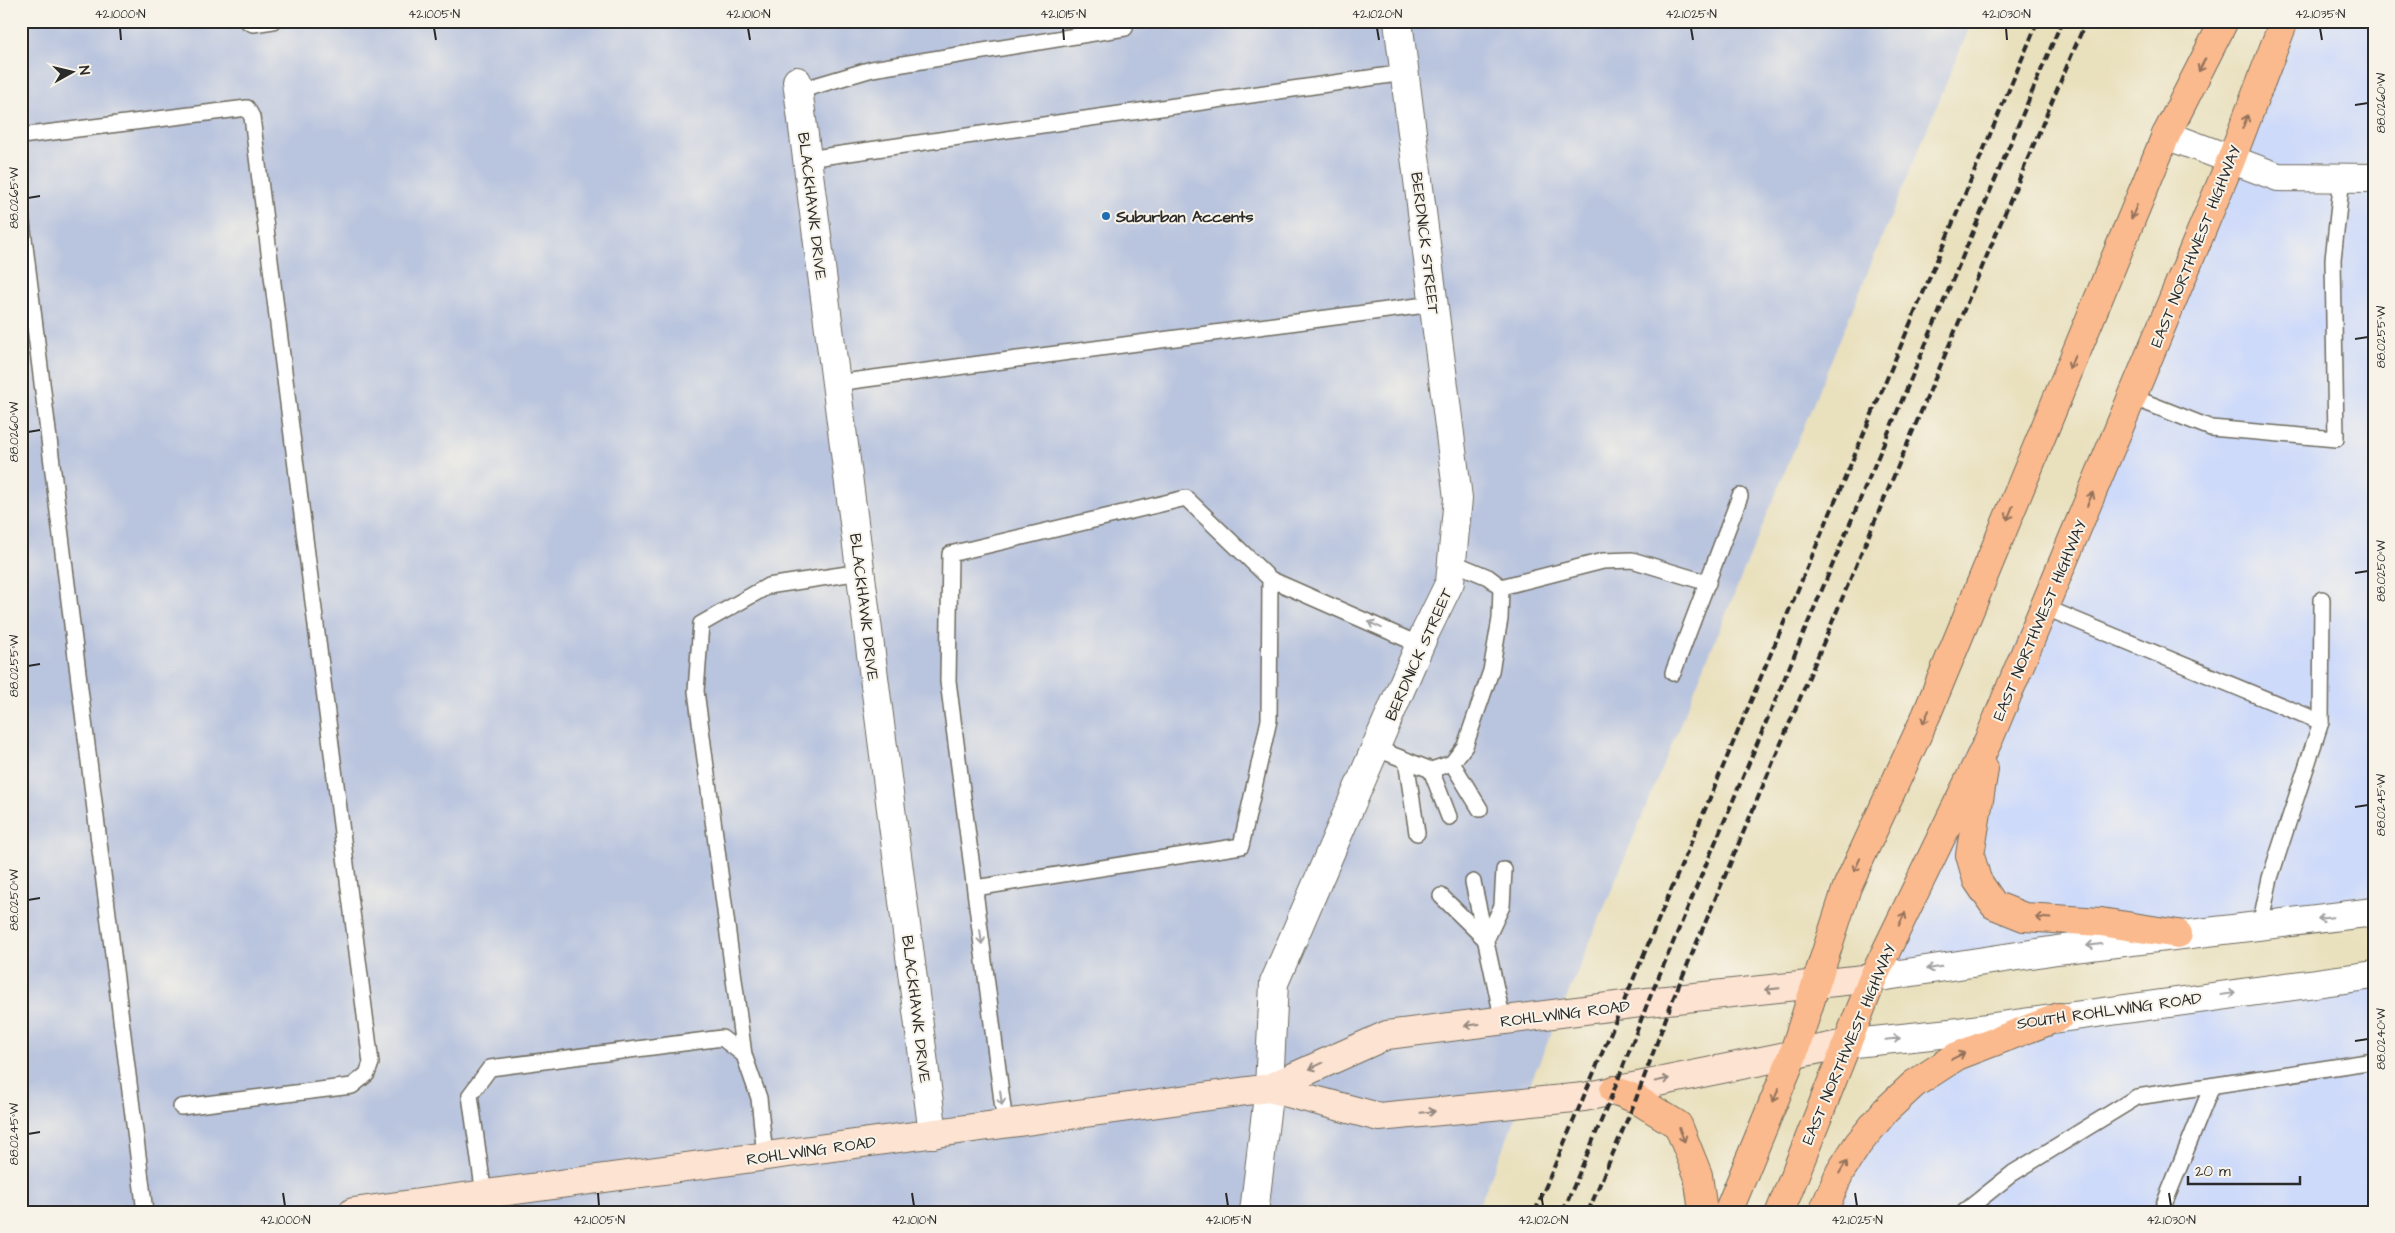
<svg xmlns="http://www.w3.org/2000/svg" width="2395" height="1233" font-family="'Architects Daughter',sans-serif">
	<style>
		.built { fill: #cedafa }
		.industrial { fill: #b9c4de }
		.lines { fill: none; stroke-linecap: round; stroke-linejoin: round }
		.service-casing { stroke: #6e6a5e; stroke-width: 18 }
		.minor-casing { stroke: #6e6a5e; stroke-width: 30 }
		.tertiary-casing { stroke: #6e6a5e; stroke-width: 30 }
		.secondary-casing { stroke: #6e6a5e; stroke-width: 30 }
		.primary-casing { stroke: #6e6a5e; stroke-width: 30 }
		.service { stroke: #fff; stroke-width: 15 }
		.minor { stroke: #fff; stroke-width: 28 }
		.tertiary { stroke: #fff; stroke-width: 28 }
		.secondary { stroke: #fde3d1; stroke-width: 28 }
		.primary { stroke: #fbba8d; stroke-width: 28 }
		.rail { stroke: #2b2b2b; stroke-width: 4; stroke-dasharray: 8 4; stroke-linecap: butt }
		.oneway { stroke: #93725c }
		.oneway2 { stroke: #a0a0a0 }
		.oneway3 { stroke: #94877e }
		.ticks { fill: none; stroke: #2b2b2b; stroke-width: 2 }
		.poi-dot { fill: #1f6fb2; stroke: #f7f3e8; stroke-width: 2 }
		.labels { text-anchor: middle; stroke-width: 4; stroke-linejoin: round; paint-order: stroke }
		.street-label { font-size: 16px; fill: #2b2b2b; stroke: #f7f3e8 }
		.poi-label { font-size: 16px; font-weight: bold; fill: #2b2b2b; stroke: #f7f3e8; text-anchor: start }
		.neatline { fill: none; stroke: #2b2b2b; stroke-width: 2 }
		.ticks-label { font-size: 12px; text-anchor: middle; fill: #2b2b2b }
	</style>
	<rect width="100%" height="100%" fill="#f7f3e8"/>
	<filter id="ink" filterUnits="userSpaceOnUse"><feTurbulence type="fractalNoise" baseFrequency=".02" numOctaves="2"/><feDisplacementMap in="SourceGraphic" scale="10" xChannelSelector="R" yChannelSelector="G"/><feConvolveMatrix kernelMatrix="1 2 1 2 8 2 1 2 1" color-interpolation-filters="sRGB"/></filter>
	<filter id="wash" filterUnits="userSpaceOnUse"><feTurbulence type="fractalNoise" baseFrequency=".0096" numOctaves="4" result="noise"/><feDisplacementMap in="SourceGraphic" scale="20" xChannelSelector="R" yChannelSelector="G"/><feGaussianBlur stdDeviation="1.12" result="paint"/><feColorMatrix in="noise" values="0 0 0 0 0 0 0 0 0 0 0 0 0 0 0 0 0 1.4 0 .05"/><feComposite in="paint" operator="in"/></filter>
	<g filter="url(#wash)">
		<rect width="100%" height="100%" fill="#e9e0bd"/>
		<!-- built -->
		<g class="built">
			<path d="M 2284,21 L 2374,21 L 2374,912 L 1873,978 Z"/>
			<path d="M 2374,975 L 2374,1212 L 1823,1212 L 1886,1110 L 2059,1017 Z"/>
		</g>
		<!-- industrial -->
		<path class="industrial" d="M 21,21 L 1972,21 L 1582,961 L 1476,1212 L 21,1212 Z"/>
	</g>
	<g filter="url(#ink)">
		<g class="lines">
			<defs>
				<g id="service">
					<path d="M 247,21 L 253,24 L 273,21"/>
					<path d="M 798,91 L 872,69 L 1125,28"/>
					<path d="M 21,136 L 247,108 L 252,117 L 371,1063 L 367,1074 L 352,1086 L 181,1107"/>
					<path d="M 807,159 L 1404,73"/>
					<path d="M 21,214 L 145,1212"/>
					<path d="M 836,383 L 1433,304"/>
					<path d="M 2132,397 L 2211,428 L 2336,439 L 2333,259 L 2342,178"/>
					<path d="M 1270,579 L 1420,645"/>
					<path d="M 1501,587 L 1603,561 L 1632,560 L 1708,583"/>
					<path d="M 2044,607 L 2321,722 L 2270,878 L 2260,925"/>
					<path d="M 1673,673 L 1740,496"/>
					<path d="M 2321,722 L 2322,599"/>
					<path d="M 1375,748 L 1431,770 L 1452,763 L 1465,746 L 1491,671 L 1500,619 L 1501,587 L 1488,577 L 1452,562"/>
					<path d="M 1406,760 L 1417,833"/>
					<path d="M 1452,763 L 1480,809"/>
					<path d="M 1431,770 L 1449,817"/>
					<path d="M 1473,882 L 1503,1021"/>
					<path d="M 975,888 L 1241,846 L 1269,720 L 1270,579 L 1186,498 L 950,554 L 948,681 L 1005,1124"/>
					<path d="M 1441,896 L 1486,940 L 1502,906 L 1504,870"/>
					<path d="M 744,1055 L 696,691 L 701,624 L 768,586 L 861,572"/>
					<path d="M 484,1195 L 470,1095 L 490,1068 L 722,1038 L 744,1055 L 759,1098 L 765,1156"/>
					<path d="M 1964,1212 L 2013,1173 L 2137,1097 L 2374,1061"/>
					<path d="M 2161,1212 L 2212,1086"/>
				</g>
				<g id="minor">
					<path d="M 797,81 L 933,1134"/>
					<path d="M 2166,135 L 2278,177 L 2374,178"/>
					<path d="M 1254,1212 L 1269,1088 L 1274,983 L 1425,633 L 1450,582 L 1458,498 L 1398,21"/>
				</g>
				<g id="tertiary">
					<path d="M 1873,978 L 2057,950 L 2374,912"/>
					<path d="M 1845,1044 L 1950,1033 L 2374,975"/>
				</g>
				<g id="secondary">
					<path d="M 1269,1088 L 1379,1117 L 1584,1097 L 1845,1044"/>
					<path d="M 353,1212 L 1269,1088 L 1387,1035 L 1648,1002 L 1873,978"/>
				</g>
				<g id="primary">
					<path d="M 1984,769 L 1970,855 L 1977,880 L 1994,905 L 2024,917 L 2101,922 L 2178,934"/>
					<path d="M 1614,1090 L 1636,1099 L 1678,1125 L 1698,1175 L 1703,1212"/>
					<path d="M 1728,1212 L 1793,1055 L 1847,887 L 1926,716 L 2166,135 L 2224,21"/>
					<path d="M 1780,1212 L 1873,978 L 1989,739 L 2231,160 L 2284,21"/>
					<path d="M 1823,1212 L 1840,1172 L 1858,1144 L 1886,1110 L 1914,1084 L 1957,1056 L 2059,1017"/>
				</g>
			</defs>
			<!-- service casing -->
			<use href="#service" class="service-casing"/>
			<!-- minor casing -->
			<use href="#minor" class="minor-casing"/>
			<!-- tertiary casing -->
			<use href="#tertiary" class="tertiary-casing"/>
			<!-- secondary casing -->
			<use href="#secondary" class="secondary-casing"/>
			<!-- primary casing -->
			<use href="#primary" class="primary-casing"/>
			<!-- service -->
			<use href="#service" class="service"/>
			<!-- minor -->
			<use href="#minor" class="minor"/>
			<!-- tertiary -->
			<use href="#tertiary" class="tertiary"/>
			<!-- secondary -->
			<use href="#secondary" class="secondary"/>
			<!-- primary -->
			<use href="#primary" class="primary"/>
			<!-- rail -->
			<g class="rail">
				<path d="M 1535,1212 L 2038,21"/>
				<path d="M 1563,1212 L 1614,1090 L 1648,1002 L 2062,21"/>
				<path d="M 1588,1212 L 1636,1099 L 1673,999 L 2086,21"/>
			</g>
		</g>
		<!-- one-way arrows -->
		<defs><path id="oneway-shaft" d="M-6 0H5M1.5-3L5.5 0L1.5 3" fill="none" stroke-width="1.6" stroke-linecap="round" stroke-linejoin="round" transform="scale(1.25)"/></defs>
		<g class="oneway">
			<use href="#oneway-shaft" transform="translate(2202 65) rotate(117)"/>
			<use href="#oneway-shaft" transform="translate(2245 122) rotate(-69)"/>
			<use href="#oneway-shaft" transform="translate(2134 212) rotate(112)"/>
			<use href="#oneway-shaft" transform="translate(2072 362) rotate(112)"/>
			<use href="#oneway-shaft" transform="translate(2090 499) rotate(-67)"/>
			<use href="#oneway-shaft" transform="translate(2010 513) rotate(112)"/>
			<use href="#oneway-shaft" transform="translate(1926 717) rotate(114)"/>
			<use href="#oneway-shaft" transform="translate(1857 865) rotate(115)"/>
			<use href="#oneway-shaft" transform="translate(2043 918) rotate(-176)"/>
			<use href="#oneway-shaft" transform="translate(1902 919) rotate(-64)"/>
			<use href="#oneway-shaft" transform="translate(1958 1056) rotate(-26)"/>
			<use href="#oneway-shaft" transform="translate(1776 1095) rotate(113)"/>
			<use href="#oneway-shaft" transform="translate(1682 1135) rotate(69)"/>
			<use href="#oneway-shaft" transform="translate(1843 1167) rotate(-59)"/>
		</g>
		<g class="oneway2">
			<use href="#oneway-shaft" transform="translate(1375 625) rotate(-156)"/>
			<use href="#oneway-shaft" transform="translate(2325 918) rotate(174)"/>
			<use href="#oneway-shaft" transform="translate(981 937) rotate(83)"/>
			<use href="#oneway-shaft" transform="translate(2094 945) rotate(173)"/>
			<use href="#oneway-shaft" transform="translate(1934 968) rotate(171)"/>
			<use href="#oneway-shaft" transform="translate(2228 994) rotate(-8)"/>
			<use href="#oneway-shaft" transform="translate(1893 1039) rotate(-6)"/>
			<use href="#oneway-shaft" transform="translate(1001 1098) rotate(83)"/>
		</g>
		<g class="oneway3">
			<use href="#oneway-shaft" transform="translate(1772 989) rotate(174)"/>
			<use href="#oneway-shaft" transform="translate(1472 1025) rotate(173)"/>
			<use href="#oneway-shaft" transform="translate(1316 1066) rotate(156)"/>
			<use href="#oneway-shaft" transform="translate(1662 1080) rotate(-11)"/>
			<use href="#oneway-shaft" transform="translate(1428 1112) rotate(-6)"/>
		</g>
	</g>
	<!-- ticks -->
	<path class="ticks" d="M 120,28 L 121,40M 434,28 L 436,40M 748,28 L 750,40M 1063,28 L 1064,40M 1377,28 L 1379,40M 1691,28 L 1693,40M 2006,28 L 2007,40M 2320,28 L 2322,40M 2355,105 L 2368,103M 28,198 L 40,196M 2355,339 L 2368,337M 28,432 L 40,430M 2355,573 L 2368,571M 28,666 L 40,664M 2355,807 L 2368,805M 28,900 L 40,898M 2355,1041 L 2368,1039M 28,1134 L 40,1132M 283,1193 L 285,1206M 598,1193 L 599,1206M 912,1193 L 914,1206M 1226,1193 L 1228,1206M 1541,1193 L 1543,1206M 1855,1193 L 1857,1206M 2169,1193 L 2171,1206"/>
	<!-- markers -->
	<circle class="poi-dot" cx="1106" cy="216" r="5"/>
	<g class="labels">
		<!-- street labels -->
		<g class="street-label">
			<text transform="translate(813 206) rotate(83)" y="6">BLACKHAWK DRIVE</text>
			<text transform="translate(1426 243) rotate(83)" y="6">BERDNICK STREET</text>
			<text transform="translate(2195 246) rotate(-68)" y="6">EAST NORTHWEST HIGHWAY</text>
			<text transform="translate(865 607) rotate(83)" y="6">BLACKHAWK DRIVE</text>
			<text transform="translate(2039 620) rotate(-67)" y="6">EAST NORTHWEST HIGHWAY</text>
			<text transform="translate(1418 654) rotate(-66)" y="6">BERDNICK STREET</text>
			<text transform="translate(917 1009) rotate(83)" y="6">BLACKHAWK DRIVE</text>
			<text transform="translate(2109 1010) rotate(-8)" y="6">SOUTH ROHLWING ROAD</text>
			<text transform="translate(1565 1013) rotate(-7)" y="6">ROHLWING ROAD</text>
			<text transform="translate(1848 1044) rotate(-67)" y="6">EAST NORTHWEST HIGHWAY</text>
			<text transform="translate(811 1150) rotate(-8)" y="6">ROHLWING ROAD</text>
		</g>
		<!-- poi labels -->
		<g class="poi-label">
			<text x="1116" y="222">Suburban Accents</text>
		</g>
	</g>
	<!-- margin -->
	<rect width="2395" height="1233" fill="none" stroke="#f7f3e8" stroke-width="55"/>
	<!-- north arrow -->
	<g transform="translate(72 72) rotate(82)" stroke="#f7f3e8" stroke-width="4" paint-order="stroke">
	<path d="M0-4L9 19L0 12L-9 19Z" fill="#2b2b2b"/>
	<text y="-8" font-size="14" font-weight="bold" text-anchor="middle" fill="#2b2b2b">N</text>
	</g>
	<!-- scale -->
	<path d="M2188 1176v8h112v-8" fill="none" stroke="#2b2b2b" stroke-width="2.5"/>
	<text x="2195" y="1176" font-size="15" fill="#2b2b2b" stroke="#f7f3e8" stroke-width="4" paint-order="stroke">20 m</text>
	<rect x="28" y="28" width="2340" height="1178" class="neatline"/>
	<g class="ticks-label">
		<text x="120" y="18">42.1000°N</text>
		<text x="434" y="18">42.1005°N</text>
		<text x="748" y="18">42.1010°N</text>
		<text x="1063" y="18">42.1015°N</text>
		<text x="1377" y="18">42.1020°N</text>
		<text x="1691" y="18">42.1025°N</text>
		<text x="2006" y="18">42.1030°N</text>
		<text x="2320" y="18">42.1035°N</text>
		<text transform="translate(2381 103) rotate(-90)" y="4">88.0260°W</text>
		<text transform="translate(14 198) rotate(-90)" y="4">88.0265°W</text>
		<text transform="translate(2381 337) rotate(-90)" y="4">88.0255°W</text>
		<text transform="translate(14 432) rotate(-90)" y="4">88.0260°W</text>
		<text transform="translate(2381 571) rotate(-90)" y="4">88.0250°W</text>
		<text transform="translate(14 666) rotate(-90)" y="4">88.0255°W</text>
		<text transform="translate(2381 805) rotate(-90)" y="4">88.0245°W</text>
		<text transform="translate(14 900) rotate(-90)" y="4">88.0250°W</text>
		<text transform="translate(2381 1039) rotate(-90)" y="4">88.0240°W</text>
		<text transform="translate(14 1134) rotate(-90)" y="4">88.0245°W</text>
		<text x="285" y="1224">42.1000°N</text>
		<text x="599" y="1224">42.1005°N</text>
		<text x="914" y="1224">42.1010°N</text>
		<text x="1228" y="1224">42.1015°N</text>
		<text x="1543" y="1224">42.1020°N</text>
		<text x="1857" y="1224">42.1025°N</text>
		<text x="2171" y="1224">42.1030°N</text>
	</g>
</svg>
